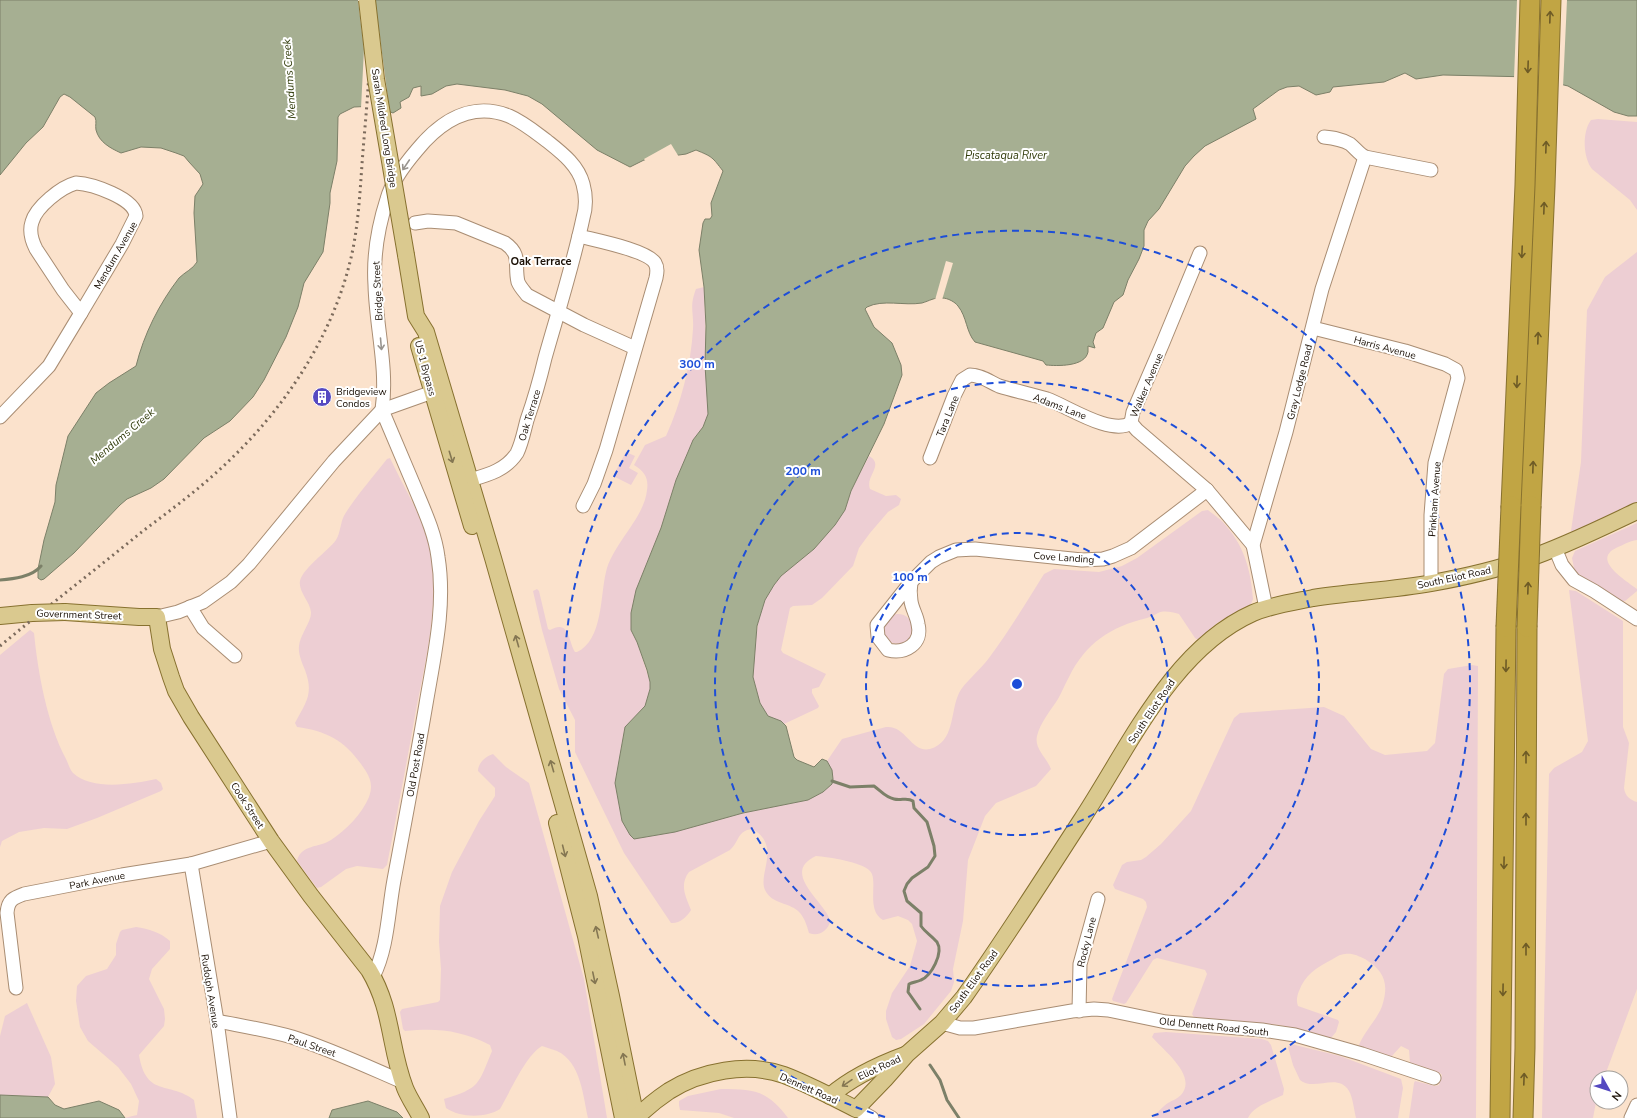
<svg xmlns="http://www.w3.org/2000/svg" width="1637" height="1118" font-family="'Nunito Sans',sans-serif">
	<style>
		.green { fill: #edced3 }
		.water { fill: #a6af92; stroke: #7c8068 }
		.pier { fill: #fbe2cc }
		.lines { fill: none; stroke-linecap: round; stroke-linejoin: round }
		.stream { stroke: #7c8068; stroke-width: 3 }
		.minor-casing { stroke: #a98d73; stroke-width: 15 }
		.major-casing { stroke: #87712f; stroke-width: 18 }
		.highway-casing { stroke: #87712f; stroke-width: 21 }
		.minor { stroke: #fff; stroke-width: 13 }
		.major { stroke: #dac98f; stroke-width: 16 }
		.highway { stroke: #c1a544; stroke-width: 19 }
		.rail { stroke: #7b6a5b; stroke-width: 3; stroke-dasharray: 2 4; stroke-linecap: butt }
		.major-bridge-casing { stroke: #87712f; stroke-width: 18; stroke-linecap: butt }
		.highway-bridge-casing { stroke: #87712f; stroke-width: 21; stroke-linecap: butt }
		.major-bridge { stroke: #dac98f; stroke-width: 16 }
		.highway-bridge { stroke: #c1a544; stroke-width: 19 }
		.oneway { stroke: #6e5b26 }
		.oneway2 { stroke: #98948f }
		.oneway3 { stroke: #847652 }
		.ring { fill: none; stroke: #1d4ed8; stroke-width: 2; stroke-dasharray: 7 5 }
		.labels { text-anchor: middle; stroke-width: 4; stroke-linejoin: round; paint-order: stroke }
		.street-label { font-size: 10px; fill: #1b1107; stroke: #fff }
		.poi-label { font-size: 10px; fill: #1b1107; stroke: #fff; text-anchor: start }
		.water-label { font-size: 11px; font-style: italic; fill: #303b09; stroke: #fff }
		.neighbourhood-label { font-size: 11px; font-weight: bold; fill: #1b1107; stroke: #fff }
		.centre { fill: #1d4ed8; stroke: #fff; stroke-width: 2 }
		.ring-label { font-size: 12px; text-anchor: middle; font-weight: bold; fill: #1d4ed8; stroke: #fff; stroke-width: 4; stroke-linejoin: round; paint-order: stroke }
	</style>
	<rect width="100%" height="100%" fill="#fbe2cc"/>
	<!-- green -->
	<g class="green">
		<path d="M 1598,119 L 1637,122 L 1637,210 L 1630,200 L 1592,169 C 1583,157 1582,132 1591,120 Z"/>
		<path d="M 1637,252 L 1637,502 L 1573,532 L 1571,531 L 1581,462 L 1587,310 L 1605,277 Z"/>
		<path d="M 704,287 L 708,414 L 703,427 L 693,440 L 676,480 L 661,528 L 636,590 L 631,613 L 631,630 L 637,642 L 650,682 L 650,689 L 645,706 L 625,727 L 619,762 L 634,839 L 675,832 L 743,813 L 808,800 L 823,792 L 832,784 L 833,779 L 832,770 L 827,761 L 842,739 L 886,727 C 906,725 911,753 930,749 C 955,742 950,712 959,693 C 964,683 981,669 989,658 C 1009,631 1026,603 1044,574 L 1054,569 L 1099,572 L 1122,566 L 1137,558 L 1202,511 L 1208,510 C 1214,515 1222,520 1227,527 C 1245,548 1251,572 1253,599 L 1251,604 L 1217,623 L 1198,640 L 1195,638 L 1179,614 C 1172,612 1164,610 1158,613 C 1154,615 1151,617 1147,618 C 1110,627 1086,643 1069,677 C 1065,684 1062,692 1058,699 C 1051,710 1040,723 1037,736 C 1034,749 1047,758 1051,769 L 1036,786 L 996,803 L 985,816 L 968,860 L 963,921 L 953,969 L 954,982 L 951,991 L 924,1024 L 901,1039 L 896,1040 L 892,1037 L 886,1019 L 886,1011 L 892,993 L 910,966 L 917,941 L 912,924 L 908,920 L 898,916 L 883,920 C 865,910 879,880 870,871 C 862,862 828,857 816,856 C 779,873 827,903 830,921 C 830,924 827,929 824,931 C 819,935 814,935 809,933 C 807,926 805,919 800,913 C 791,902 772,905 765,890 C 758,875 779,849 757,832 C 753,829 750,829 745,831 C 738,834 737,844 730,850 L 689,872 C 679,885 686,897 691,910 C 687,917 679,924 671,923 L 624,853 L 575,752 L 575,720 L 559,689 L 542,630 L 533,591 L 537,589 L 539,591 L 548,629 L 550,630 C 570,619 568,641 575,652 L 577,652 C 603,640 600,596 606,572 C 613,543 644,519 647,490 C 649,478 644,471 634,465 L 645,445 L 666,436 C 681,403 691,365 693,329 C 694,312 689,307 696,289 Z"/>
		<path d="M 626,452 L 635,456 L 629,468 L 638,473 L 631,485 L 613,476 Z"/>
		<path d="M 869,456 C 885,465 865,476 870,489 L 886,496 L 896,495 L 901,499 L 899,505 L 888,512 L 870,533 L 859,548 L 853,566 L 822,598 L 812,605 L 793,606 L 790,608 L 781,650 L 783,653 L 826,674 L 819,687 L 812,689 L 812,693 L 819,706 L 818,708 L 784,724 L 770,718 L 765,713 L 760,703 L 753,677 L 755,645 L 759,617 L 765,600 L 774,585 L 781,576 L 814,549 L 835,525 L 845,510 L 851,491 Z"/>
		<path d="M 390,458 C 403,486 425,521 430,550 C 440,601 426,659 416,710 C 407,762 397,813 387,865 L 383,869 L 357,866 L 346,869 L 321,887 L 317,888 L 297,861 C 301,844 319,848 331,840 C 346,830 362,814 369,797 C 374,783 369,775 361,764 C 344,740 326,731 297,727 L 295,723 C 306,702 314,694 305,670 C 302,663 298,654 299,646 C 300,635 312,621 311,612 C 310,602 298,591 300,581 C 303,568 328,551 336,540 C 341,532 340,522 345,514 C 357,495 373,477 387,459 Z"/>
		<path d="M 1637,523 L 1637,540 C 1629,541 1623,545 1616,548 C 1591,560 1627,581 1637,589 L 1637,591 L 1625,601 L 1620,601 L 1575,573 L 1572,558 L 1575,551 Z"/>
		<path d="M 1569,590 L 1576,591 L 1623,621 L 1623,727 L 1629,743 L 1624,788 C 1625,796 1630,800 1637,802 L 1637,989 L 1604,1078 L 1597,1078 L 1597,1097 L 1593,1118 L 1542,1118 L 1549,774 L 1554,768 L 1582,752 L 1588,741 Z"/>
		<circle cx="898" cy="629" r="15"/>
		<path d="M 30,630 L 34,633 C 38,673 47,723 66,759 C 68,763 70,770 73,773 C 92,791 133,784 156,779 L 161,783 L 163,789 L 161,791 L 97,818 L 67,829 L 44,828 L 19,832 L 2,841 L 0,847 L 0,655 Z"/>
		<path d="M 1472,665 L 1478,666 L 1476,1118 L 1409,1118 L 1414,1083 L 1415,1081 L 1435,1086 L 1439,1085 L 1442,1075 L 1440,1073 L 1410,1063 L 1409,1050 L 1401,1046 L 1391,1057 L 1361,1048 L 1359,1045 C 1365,1030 1379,1018 1383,1003 C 1389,982 1383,970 1365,959 C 1358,956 1353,953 1345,954 C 1340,954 1335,958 1331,960 C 1316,968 1305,975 1299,991 C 1297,996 1296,1001 1298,1006 L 1338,1020 L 1339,1022 L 1336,1032 L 1331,1038 L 1280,1025 L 1194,1017 L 1192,1014 L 1207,974 L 1205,970 L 1157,958 L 1153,960 L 1126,1003 L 1124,1004 L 1113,1001 L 1112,999 L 1147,907 L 1146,902 L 1143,899 L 1115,889 L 1113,885 L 1122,865 L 1127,862 L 1141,860 L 1146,857 L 1161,844 L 1191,811 L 1234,718 L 1240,713 L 1324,707 L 1344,716 L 1371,749 L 1385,755 L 1427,751 L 1435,743 L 1444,674 L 1448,669 Z"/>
		<path d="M 493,754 L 506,767 L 529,783 L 584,979 L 607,1118 L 588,1118 C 583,1096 581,1062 557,1051 C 552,1049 547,1048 542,1046 C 526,1055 510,1092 500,1109 C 486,1118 460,1118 446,1108 L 444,1099 C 480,1088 478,1085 492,1051 L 490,1045 C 460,1030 437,1028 405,1031 L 403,1029 L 400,1012 L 402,1009 L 438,1002 L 440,1000 L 441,969 L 439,942 L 440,906 L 452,872 L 479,821 L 495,796 L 495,788 L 478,771 C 478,763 486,756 493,754 Z"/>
		<path d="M 136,927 C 149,929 160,932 170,941 L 170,949 L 152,969 L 149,979 L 164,1009 L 165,1019 L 164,1026 L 139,1055 C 146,1098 170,1081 194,1100 L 197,1118 L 124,1118 L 137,1115 L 139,1101 L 131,1084 L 118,1067 L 88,1041 L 80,1027 L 76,1001 L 77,986 L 86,976 L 107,969 L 116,955 L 116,944 L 120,932 L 122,930 Z"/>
		<path d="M 27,1003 L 51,1057 L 55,1084 L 48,1097 L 5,1095 L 0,1118 L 0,1036 L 5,1016 Z"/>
		<path d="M 1166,1032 L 1262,1039 L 1268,1041 L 1271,1045 L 1284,1089 L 1283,1095 C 1273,1100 1253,1106 1248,1118 L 1153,1118 C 1157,1113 1163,1106 1168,1103 C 1173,1100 1177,1099 1181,1095 C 1198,1076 1163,1050 1152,1037 L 1154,1033 Z"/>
		<path d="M 1291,1044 L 1340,1056 L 1401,1079 L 1403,1088 L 1398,1118 L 1356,1118 C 1354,1110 1353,1098 1349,1091 C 1338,1072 1314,1092 1300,1080 L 1293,1065 L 1288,1047 Z"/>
		<path d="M 721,1089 C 754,1089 767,1090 788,1118 L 734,1118 L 719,1113 L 680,1110 L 679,1105 L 679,1101 L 688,1096 Z"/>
	</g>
	<!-- water -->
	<g class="water">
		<path d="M 0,0 L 1637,0 L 1637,116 L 1628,116 L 1614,112 L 1568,86 L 1531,77 L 1443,75 L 1416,79 L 1405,73 L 1384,82 L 1333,87 L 1330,92 L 1316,95 L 1299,86 L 1287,87 L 1279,90 L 1253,109 L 1256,119 L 1205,146 L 1194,156 L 1185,166 L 1159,209 L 1148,221 L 1144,230 L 1144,246 L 1139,259 L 1128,280 L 1123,295 L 1114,302 L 1103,328 L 1096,333 L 1093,342 L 1095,348 L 1088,346 C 1088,348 1088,350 1088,352 C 1085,367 1057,366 1046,365 L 1043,361 L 975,342 C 966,332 967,317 958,306 C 955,302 948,298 942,298 C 935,297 929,301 922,303 C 904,306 883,299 867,307 L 865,309 L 874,327 L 892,343 L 901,365 L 902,375 L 884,424 L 851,491 L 845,510 L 835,525 L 814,549 L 781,576 L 774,585 L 765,600 L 757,626 L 753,677 L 760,703 L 768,716 L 781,721 L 786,726 L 794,757 L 797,760 L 814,767 L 822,759 L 827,761 L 832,770 L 833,779 L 832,784 L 823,792 L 808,800 L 743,813 L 675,832 L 634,839 L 630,835 L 622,821 L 615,783 L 625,727 L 645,706 L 650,689 L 650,682 L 647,670 L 637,642 L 631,630 L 631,613 L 636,590 L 661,528 L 676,480 L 688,452 L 693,440 L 703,427 L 708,414 L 705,365 L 706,326 L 704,287 L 699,250 L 703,223 L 705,219 L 710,219 L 712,216 L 711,203 L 723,171 C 712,157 713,157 696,150 L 686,154 L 644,160 L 630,167 L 597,150 L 542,104 L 528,96 L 505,90 L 457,84 L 446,86 L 432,94 L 421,96 L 421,86 L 413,88 L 409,97 L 400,102 L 401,108 L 393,113 L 375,106 L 354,107 L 340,114 L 338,117 L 337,161 L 330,193 L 330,203 L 323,252 L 304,283 L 298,307 L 286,337 L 264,380 L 253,397 L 230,421 L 204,438 L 164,479 L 151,488 L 127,499 L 120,505 L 74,553 L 44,579 L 41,580 L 38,578 L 38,569 L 44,540 L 55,502 L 56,485 L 68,436 L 96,393 L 109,383 L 136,366 C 144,334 159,304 179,278 C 185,272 193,269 197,262 L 194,213 L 195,196 L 203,184 L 200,174 L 189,162 L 184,156 L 176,153 L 161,148 L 141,147 L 121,153 C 110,148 99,142 96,130 C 95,125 97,122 95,117 L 70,97 L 64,94 L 60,97 L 43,127 L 26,143 L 0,175 Z"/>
		<path d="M 0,1095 L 48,1097 L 55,1105 L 64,1109 L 99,1101 L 119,1110 L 125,1118 L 0,1118 Z"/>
		<path d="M 368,1101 L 397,1112 L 403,1118 L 329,1118 L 332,1110 Z"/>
	</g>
	<!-- pier -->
	<g class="pier">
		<path d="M 358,0 L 375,0 L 390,114 L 375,108 L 361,108 L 364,49 Z"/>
		<path d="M 1517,0 L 1567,0 L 1563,87 L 1531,79 L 1514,78 Z"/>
		<path d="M 671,144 L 679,157 L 646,162 L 644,159 Z"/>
		<path d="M 946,261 L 953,263 L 942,300 L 935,300 Z"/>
	</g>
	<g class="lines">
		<!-- stream -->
		<g class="stream">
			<path d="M 0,580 C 13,579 32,577 41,566"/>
			<path d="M 832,781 L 850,787 L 874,786 C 881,791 885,797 894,799 C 901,801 907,797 913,801 L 914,808 L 927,822 L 934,846 L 935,856 L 928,867 L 912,878 L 907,884 L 904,891 L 907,901 L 921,913 L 921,926 C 925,932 932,936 937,942 C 944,953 931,976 921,980 C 917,982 913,982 909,984 L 908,992 L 920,1009"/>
			<path d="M 930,1065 L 940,1080 L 947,1100 L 959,1118"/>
		</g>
		<defs>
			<g id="minor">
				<path d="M 1324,137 C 1333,138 1342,139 1350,144 C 1355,148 1359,154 1365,157 L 1431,170"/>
				<path d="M 76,183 C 92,184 135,198 136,216 L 122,244 L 81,313 L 63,290 L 36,249 C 32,241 29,231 32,222 C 36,207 61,187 76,183 Z"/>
				<path d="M 415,223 L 428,221 L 456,223 L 505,243 C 522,255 514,265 518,282 C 520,287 524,291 527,295 L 584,325 L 635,348"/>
				<path d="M 579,236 C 594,240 647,250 655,263 C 658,268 657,273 656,278 L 606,450 L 594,484 L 583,506"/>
				<path d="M 1200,253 L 1162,345 L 1133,412 L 1131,423 L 1137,430 L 1207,490 L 1253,545"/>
				<path d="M 1313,328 L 1405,351 L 1445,364 L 1456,370 L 1458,378 L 1435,463 L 1431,515 L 1431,583"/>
				<path d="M 382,410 C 388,368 376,327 375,285 C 373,255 378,227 387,199 C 392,181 405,164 417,150 C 440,122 471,101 509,116 C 523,122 535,132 547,141 C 562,153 578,165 583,184 C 586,195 586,208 583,218 C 573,265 558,312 545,358 C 540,379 534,400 527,420 C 524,431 522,443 517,453 C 504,473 482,476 460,483"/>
				<path d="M 0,417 L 49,366 L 81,313"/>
				<path d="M 930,458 L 954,396 L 962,380 L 970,375 C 981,375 990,382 999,386 C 1015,391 1031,394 1047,399 C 1067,406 1111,436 1131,423"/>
				<path d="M 1555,548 L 1562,565 L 1574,580 L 1594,591 L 1637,619"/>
				<path d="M 911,582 L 931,562 L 939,557 L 956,550 L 975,549 L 1082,560 L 1103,559 L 1113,556 L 1131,548 L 1207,490"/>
				<path d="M 911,582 C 910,588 910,595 911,601 C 912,609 917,616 918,624 C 923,644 905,654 888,650 L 878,637 L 877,625 Z"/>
				<path d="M 190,607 L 203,628 L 235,656"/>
				<path d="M 1266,608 L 1253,545 L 1286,432 L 1322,289 L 1365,157"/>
				<path d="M 157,617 L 178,612 L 203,602 L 231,582 L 249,564 L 334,461 L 382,410 L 441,389"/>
				<path d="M 191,864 L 217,1021 L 230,1118"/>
				<path d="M 373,977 C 388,947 388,912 394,880 C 405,821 416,763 426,704 C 434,656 446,606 438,557 C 435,533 424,510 415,488 C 404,462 393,436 382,410"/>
				<path d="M 16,988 L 7,913 C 8,900 13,898 24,894 L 122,875 L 191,864 L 271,841"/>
				<path d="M 1079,1011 L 1080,964 L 1098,899"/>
				<path d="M 217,1021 C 242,1026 267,1030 292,1037 C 330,1049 366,1066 403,1082"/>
				<path d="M 942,1023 L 960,1028 L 974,1028 L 1072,1011 L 1094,1009 L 1108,1010 L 1166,1022 L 1262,1030 L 1295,1035 L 1362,1054 L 1434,1078"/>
				<path d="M 856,1109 L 872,1118"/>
				<path d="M 1631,1118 L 1637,1105"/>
			</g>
			<g id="major">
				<path d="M 406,255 L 416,316 L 426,332 L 493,558 L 589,896 L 611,996 L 636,1118"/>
				<path d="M 419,346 L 472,526"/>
				<path d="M 65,612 L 139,617 L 157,617 L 162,649 L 171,677 L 176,691 L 191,717 L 271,841 L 311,896 L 369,970 C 393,1010 389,1047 405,1088 C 409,1098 416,1108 421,1118"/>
				<path d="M 0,616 L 32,613"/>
				<path d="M 557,823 L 586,936 L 623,1118"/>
				<path d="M 830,1096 C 852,1077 878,1065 905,1055"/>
				<path d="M 636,1118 C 646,1108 657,1099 669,1091 C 701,1071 747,1062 784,1075 C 808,1084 832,1097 856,1109 L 885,1079 L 907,1054 L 942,1023 L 964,997 C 1005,939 1043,879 1082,819 C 1128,749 1172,649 1253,613 C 1272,605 1293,602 1313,598 C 1352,592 1393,590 1432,583 C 1464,577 1496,570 1527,559 C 1565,546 1601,528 1637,511"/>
			</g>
			<g id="highway">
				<path d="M 1511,506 L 1525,185 L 1530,0"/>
				<path d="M 1531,506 L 1545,186 L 1551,0"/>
				<path d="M 1500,1118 L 1506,627"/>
				<path d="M 1523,1118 L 1525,1048 L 1527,627"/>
			</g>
		</defs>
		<!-- minor casing -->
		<use href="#minor" class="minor-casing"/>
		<!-- major casing -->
		<use href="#major" class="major-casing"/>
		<!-- highway casing -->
		<use href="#highway" class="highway-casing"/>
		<!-- minor -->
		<use href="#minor" class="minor"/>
		<!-- major -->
		<use href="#major" class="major"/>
		<!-- highway -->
		<use href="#highway" class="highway"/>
		<!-- rail -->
		<path class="rail" d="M 0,646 C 47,607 96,569 143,531 C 168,512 194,493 218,471 C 279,416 330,343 350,262 C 359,226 360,188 363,151 C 367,101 373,50 367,0"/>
		<defs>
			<g id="major-bridge">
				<path d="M 367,0 L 376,79 L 406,255"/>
				<path d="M 32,613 L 65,612"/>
			</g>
			<g id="highway-bridge">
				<path d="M 1506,627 L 1511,506"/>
				<path d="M 1527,627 L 1531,506"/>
			</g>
		</defs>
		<!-- major-bridge casing -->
		<use href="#major-bridge" class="major-bridge-casing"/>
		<!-- highway-bridge casing -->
		<use href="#highway-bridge" class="highway-bridge-casing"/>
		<!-- major-bridge -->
		<use href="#major-bridge" class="major-bridge"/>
		<!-- highway-bridge -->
		<use href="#highway-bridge" class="highway-bridge"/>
	</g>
	<!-- one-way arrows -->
	<defs><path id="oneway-shaft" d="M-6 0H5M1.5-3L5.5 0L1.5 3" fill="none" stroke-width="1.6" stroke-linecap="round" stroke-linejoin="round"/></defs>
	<g class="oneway">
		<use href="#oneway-shaft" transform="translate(1550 17) rotate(-88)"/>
		<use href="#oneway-shaft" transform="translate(1528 67) rotate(92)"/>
		<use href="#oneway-shaft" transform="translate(1546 147) rotate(-88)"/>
		<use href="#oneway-shaft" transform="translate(1544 208) rotate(-88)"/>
		<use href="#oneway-shaft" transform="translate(1522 252) rotate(92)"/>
		<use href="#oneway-shaft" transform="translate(1538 338) rotate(-88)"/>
		<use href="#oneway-shaft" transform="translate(1517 382) rotate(92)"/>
		<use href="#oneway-shaft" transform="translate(1533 467) rotate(-88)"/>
		<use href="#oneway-shaft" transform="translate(1528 588) rotate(-88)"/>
		<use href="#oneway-shaft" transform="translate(1506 666) rotate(91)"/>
		<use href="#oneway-shaft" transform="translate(1526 757) rotate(-90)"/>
		<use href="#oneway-shaft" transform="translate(1526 819) rotate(-90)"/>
		<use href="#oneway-shaft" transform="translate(1504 863) rotate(91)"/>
		<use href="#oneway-shaft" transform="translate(1526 949) rotate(-90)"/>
		<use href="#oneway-shaft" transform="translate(1503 990) rotate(91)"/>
		<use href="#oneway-shaft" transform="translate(1524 1079) rotate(-88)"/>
	</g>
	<g class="oneway2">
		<use href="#oneway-shaft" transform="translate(406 165) rotate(124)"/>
		<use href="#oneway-shaft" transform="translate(381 344) rotate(85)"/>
	</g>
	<g class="oneway3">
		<use href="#oneway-shaft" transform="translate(451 457) rotate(73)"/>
		<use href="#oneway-shaft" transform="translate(517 641) rotate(-106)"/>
		<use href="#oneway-shaft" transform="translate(552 766) rotate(-106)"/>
		<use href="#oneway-shaft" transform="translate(564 851) rotate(76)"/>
		<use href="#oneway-shaft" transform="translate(597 932) rotate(-103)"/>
		<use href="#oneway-shaft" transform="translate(594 978) rotate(78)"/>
		<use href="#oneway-shaft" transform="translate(624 1059) rotate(-101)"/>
		<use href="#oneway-shaft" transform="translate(847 1083) rotate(146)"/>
	</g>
	<!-- distance rings -->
	<g class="ring">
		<circle cx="1017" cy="684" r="151"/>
		<circle cx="1017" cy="684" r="302"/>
		<path d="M885 1117A453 453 0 1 1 1149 1117"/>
	</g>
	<!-- icons -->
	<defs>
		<symbol id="building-disc" viewBox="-11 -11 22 22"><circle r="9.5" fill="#5549c1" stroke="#fff"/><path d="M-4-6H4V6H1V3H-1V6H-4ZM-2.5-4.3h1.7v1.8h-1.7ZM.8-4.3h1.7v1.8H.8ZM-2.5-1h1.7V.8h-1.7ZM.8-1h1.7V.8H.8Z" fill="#fff"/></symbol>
	</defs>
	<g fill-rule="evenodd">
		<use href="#building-disc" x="311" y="386" width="22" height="22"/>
	</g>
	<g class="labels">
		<!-- street labels -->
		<g class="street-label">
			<text transform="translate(385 128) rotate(81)" y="4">Sarah Mildred Long Bridge</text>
			<text transform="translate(115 255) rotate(-60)" y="4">Mendum Avenue</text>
			<text transform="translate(377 291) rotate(-93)" y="4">Bridge Street</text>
			<text transform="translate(1385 347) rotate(15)" y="4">Harris Avenue</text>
			<text transform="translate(426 368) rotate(75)" y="4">US 1 Bypass</text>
			<text transform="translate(1299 382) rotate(-76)" y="4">Gray Lodge Road</text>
			<text transform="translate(1146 385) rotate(-67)" y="4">Walker Avenue</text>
			<text transform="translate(1060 406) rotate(21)" y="4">Adams Lane</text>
			<text transform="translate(529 415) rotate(-73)" y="4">Oak Terrace</text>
			<text transform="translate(947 416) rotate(-68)" y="4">Tara Lane</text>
			<text transform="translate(1434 499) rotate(-86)" y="4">Pinkham Avenue</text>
			<text transform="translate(1064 557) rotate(4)" y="4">Cove Landing</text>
			<text transform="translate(1454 577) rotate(-12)" y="4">South Eliot Road</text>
			<text transform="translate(79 614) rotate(2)" y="4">Government Street</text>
			<text transform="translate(1151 711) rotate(-56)" y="4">South Eliot Road</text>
			<text transform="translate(415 765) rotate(-80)" y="4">Old Post Road</text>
			<text transform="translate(248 805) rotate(57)" y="4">Cook Street</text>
			<text transform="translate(97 880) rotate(-11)" y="4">Park Avenue</text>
			<text transform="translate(1086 942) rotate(-76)" y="4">Rocky Lane</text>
			<text transform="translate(973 981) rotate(-54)" y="4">South Eliot Road</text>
			<text transform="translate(211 991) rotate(81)" y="4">Rudolph Avenue</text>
			<text transform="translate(1214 1026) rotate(6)" y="4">Old Dennett Road South</text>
			<text transform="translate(312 1045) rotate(19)" y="4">Paul Street</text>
			<text transform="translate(879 1067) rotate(-25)" y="4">Eliot Road</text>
			<text transform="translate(809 1088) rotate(24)" y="4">Dennett Road</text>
		</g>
		<!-- poi labels -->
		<g class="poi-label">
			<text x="336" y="395">Bridgeview<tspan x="336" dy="12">Condos</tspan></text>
		</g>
		<!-- water labels -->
		<g class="water-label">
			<text transform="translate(289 79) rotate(-94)" y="4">Mendums Creek</text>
			<text x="1006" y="159">Piscataqua River</text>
			<text transform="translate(122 436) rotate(-40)" y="4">Mendums Creek</text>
		</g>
		<!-- neighbourhood labels -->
		<g class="neighbourhood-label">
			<text x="541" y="265">Oak Terrace</text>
		</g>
	</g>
	<circle cx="1017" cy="684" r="6" class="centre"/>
	<g class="ring-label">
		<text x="697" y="368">300 m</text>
		<text x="803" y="475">200 m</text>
		<text x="910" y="581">100 m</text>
	</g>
	<!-- north arrow -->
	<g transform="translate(1609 1090) rotate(129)"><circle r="19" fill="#ffffff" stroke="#a4a09c"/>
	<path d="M0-3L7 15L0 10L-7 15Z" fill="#5549c1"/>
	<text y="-6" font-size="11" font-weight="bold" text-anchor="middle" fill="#1b1107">N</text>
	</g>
</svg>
